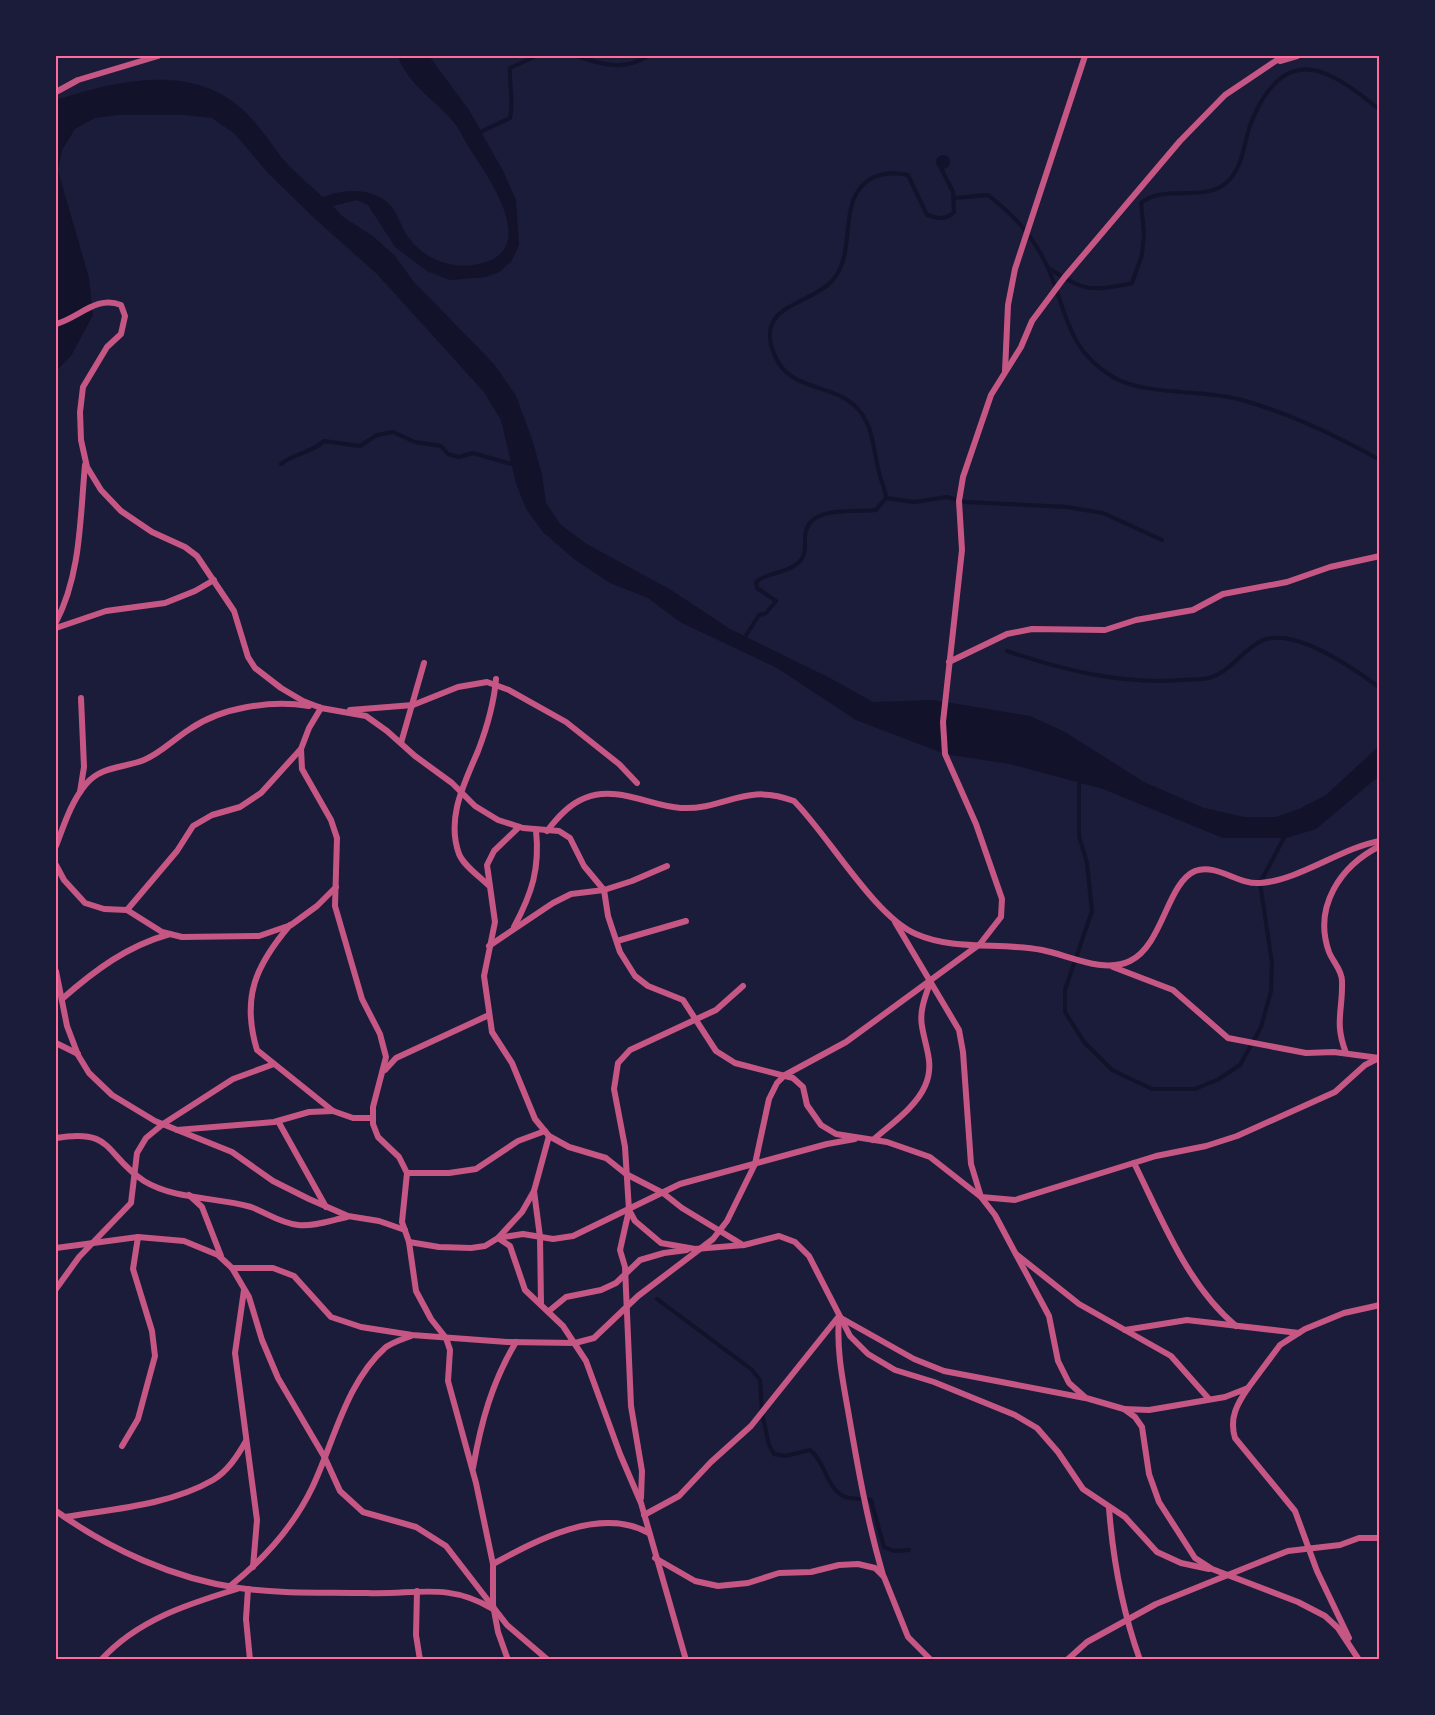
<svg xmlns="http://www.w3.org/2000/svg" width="1435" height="1715" font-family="'Varela Round',sans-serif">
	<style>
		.water { fill: #12122b }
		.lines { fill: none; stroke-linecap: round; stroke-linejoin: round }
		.stream { stroke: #12122b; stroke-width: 4 }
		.minor { stroke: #c65784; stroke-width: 6 }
		.neatline { fill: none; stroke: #ff6b9d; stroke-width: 2 }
	</style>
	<rect width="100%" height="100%" fill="#1b1b3a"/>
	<!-- water -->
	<g class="water">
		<path d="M 398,56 L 429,56 L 469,110 L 503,171 L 516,200 L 519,245 L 511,262 L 499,272 L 486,277 L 450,280 L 427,271 L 395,247 L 368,205 L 357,200 L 333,206 L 342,216 L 374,237 L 394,255 L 414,282 L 494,364 L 516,396 L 532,439 L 542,474 L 546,503 L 560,524 L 585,543 L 671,590 L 730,629 L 830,678 L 873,702 L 933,700 L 1030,716 L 1065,732 L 1144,782 L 1204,808 L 1244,817 L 1276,817 L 1299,809 L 1326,795 L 1379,746 L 1379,776 L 1316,829 L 1286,838 L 1223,838 L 1103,789 L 1010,764 L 945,754 L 856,720 L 777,668 L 680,622 L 648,598 L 610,583 L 574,559 L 543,532 L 526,509 L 516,483 L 501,420 L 484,392 L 377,274 L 312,216 L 268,173 L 235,134 L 212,118 L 185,115 L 118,115 L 95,118 L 75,129 L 62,150 L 58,171 L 89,278 L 93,315 L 71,356 L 56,371 L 56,100 C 115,81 191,62 243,110 C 262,127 273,148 289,166 C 300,177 312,187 323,197 C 343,189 370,187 388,203 C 397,211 400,224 406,234 C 424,261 456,272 486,262 C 538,245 486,174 470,149 C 465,142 462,133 456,125 C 439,103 406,83 398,56 Z"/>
		<circle cx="943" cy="162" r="7"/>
	</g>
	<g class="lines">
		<!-- stream -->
		<g class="stream">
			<path d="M 577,56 C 603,65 624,71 648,56"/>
			<path d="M 478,133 L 510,118 C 514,99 509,87 510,68 L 536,56"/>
			<path d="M 955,198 L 988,195 C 1015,216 1034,237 1048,268 C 1067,312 1067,350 1113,377 C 1144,396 1205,389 1242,400 C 1289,413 1337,436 1380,460"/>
			<path d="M 1050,269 C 1084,291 1091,292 1132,283 L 1142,255 L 1144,233 L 1141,203 C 1167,182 1208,206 1231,178 C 1245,161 1244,137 1253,118 C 1287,40 1331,70 1380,110"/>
			<path d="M 281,464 C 294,453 312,453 324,441 L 360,446 L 377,435 L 393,432 L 415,442 L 441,446 L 448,454 L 459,457 L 473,453 L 515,465"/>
			<path d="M 886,498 L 914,502 L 947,497 L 965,502 L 1067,507 L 1103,513 L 1162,540"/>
			<path d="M 743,640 L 759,615 L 766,613 L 776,601 L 757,588 L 756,582 C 767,572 786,574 798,563 C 806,556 805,547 805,537 C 807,504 854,513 876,510 L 886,498 C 885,488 881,481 879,472 C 873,450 874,426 857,408 C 834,383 790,392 775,356 C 753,306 806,306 830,283 C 860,254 834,199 872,178 C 883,173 896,172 908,175 L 927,215 C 937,218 945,221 954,212 L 953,192 L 941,168"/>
			<path d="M 1007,651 C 1063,670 1122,685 1182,680 C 1190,679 1201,680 1209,678 C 1231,672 1241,651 1261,641 C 1294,626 1353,668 1380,688"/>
			<path d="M 1079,777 L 1079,836 L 1087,863 L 1092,911 L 1065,990 L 1065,1012 L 1084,1042 L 1112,1070 L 1152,1089 L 1195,1089 L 1219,1079 L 1240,1065 L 1261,1027 L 1271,991 L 1272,963 L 1260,883 L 1286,834"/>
			<path d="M 657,1299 L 751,1369 L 760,1380 L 762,1413 L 769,1445 L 774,1454 L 785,1456 L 810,1450 C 825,1461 826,1487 843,1496 C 850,1500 863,1498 871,1500 L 884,1547 L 894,1551 L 909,1550"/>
		</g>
		<!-- minor -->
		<g class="minor">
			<path d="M 1280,61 L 1297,56"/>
			<path d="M 56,92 L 78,80 L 158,56"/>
			<path d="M 56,324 C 79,318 96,295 121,305 L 125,316 L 121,334 L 107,347 L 83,387 L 80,412 L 81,440 L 87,467 L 101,490 L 121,511 L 152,532 L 185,547 L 197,556 L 234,611 L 248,657 L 255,668 L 281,688 L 303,701 L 321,708 L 366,716 L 387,731 L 415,756 L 452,783 L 475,806 L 498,820 L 523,828 L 559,831 L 570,838 L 584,866 L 604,890 L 608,916 L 620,952 L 635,976 L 648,986 L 683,1000 L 716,1051 L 735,1063 L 793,1078 L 803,1087 L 807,1105 L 821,1125 L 836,1134 L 887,1142 L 930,1157 L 981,1197 L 995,1215 L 1049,1316 L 1058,1361 L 1069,1383 L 1086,1398 L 1124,1409 L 1135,1417 L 1142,1427 L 1149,1474 L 1159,1502 L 1195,1558 L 1212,1569 L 1298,1602 L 1325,1616 L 1338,1628 L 1359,1660"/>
			<path d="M 1005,371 L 1008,305 L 1015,269 L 1085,56"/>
			<path d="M 56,622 C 81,574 80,518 85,465"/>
			<path d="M 56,628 L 106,611 L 165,603 L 195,591 L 214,580"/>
			<path d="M 949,662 L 1007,634 L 1032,629 L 1105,630 L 1136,620 L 1193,610 L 1223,594 L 1287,582 L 1330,567 L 1380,556"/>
			<path d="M 319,707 L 321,708 L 309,728 L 301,749 L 302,769 L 331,820 L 337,838 L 335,906 L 362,999 L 380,1034 L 386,1057 L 373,1107 L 373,1124 L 378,1137 L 399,1157 L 407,1173 L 402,1222 L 409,1242 L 416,1291 L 431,1319 L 446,1338 L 450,1350 L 448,1381 L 476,1483 L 493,1564 L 493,1605 L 498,1632 L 508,1660"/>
			<path d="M 350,710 L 413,705 L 458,687 L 487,682 L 509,690 L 566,722 L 619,764 L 637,783"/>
			<path d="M 401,743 L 424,663"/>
			<path d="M 80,792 L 84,767 L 81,698"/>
			<path d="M 519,827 L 494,851 L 487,865 L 495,922 L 484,976 L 492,1032 L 512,1063 L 535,1119 L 549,1136 L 569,1147 L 606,1158 L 626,1174 L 663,1193 L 682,1208 L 743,1245"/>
			<path d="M 547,831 C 557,818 569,804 585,798 C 617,785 650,806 681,808 C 726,810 744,782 794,801 C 828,835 875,917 916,934 C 954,951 1001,942 1042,950 C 1068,955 1104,974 1130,961 C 1163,945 1167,883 1195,871 C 1217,863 1238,885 1260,883 C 1298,881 1343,847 1380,841"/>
			<path d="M 56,846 C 64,825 71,802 86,784 C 101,766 124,768 144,760 C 161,753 174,739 190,729 C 222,707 271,700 309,706"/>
			<path d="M 56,865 L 64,880 L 85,903 L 104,909 L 127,910 L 162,932 L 182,937 L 259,936 L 291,925 L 317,906 L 336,887"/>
			<path d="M 488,885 C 479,876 464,866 459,854 C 446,818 464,784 478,751 C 486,730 494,703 496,679"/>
			<path d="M 127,910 L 177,851 L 193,826 L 212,815 L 240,807 L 261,793 L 300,750"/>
			<path d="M 895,922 L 959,1030 L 963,1052 L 971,1164 L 981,1197 L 1015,1200 L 1156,1156 L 1206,1146 L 1237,1136 L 1335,1092 L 1365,1065 L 1379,1058"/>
			<path d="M 290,925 C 256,965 241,997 257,1050 L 333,1111 L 353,1118 L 373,1118"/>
			<path d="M 514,927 C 532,893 540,869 536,830"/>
			<path d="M 617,941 L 686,921"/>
			<path d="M 489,946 L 553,903 L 571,894 L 604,890 L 632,881 L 667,866"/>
			<path d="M 1113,967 L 1173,990 L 1228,1038 L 1306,1053 L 1334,1052 L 1379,1058"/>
			<path d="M 56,971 L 67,1026 L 78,1055 L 89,1073 L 112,1095 L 155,1121 L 232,1152 L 273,1181 L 309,1199 L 348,1216 L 379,1221 L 405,1230"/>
			<path d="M 743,986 L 716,1010 L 630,1050 L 618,1063 L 614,1089 L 625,1147 L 629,1210 L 635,1221 L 661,1243 L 695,1249 L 744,1245 L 779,1236 L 795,1242 L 809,1256 L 850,1336 L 868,1354 L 895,1370 L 934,1382 L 1015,1415 L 1037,1428 L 1058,1452 L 1083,1489 L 1125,1517 L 1157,1552 L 1181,1563 L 1209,1569"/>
			<path d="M 62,999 C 95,970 127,946 170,934"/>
			<path d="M 56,1043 L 78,1054"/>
			<path d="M 1346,1053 C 1334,1022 1343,1011 1342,981 C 1342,970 1333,962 1329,952 C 1313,907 1340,866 1380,846"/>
			<path d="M 385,1070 L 396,1058 L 489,1015"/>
			<path d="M 278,1121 L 326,1207"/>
			<path d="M 177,1130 L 274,1122 L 309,1112 L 333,1111"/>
			<path d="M 549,1136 L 534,1191 L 522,1212 L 498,1238 L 510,1246 L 525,1290 L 563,1326 L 586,1361 L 620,1454 L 641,1503 L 686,1660"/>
			<path d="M 56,1138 C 115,1128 104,1155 144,1181 C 175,1200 217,1197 251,1207 C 267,1213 280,1223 298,1225 C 313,1227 332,1220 347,1217"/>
			<path d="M 873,1140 C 890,1125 916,1107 925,1086 C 935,1064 925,1047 922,1026 C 919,1010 926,995 931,980"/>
			<path d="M 1134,1163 C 1162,1219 1187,1285 1236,1326"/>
			<path d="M 407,1173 L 449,1173 L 476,1169 L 518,1141 L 545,1131"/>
			<path d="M 534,1191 L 540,1237 L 541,1304"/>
			<path d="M 189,1195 L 202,1207 L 221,1256"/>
			<path d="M 629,1210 L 620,1250 L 625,1267 L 631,1406 L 642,1471 L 641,1498"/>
			<path d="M 409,1242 L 439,1247 L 471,1248 L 485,1246 L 498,1238 L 523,1234 L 553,1239 L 573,1236 L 680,1184 L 827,1144 L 855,1139"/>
			<path d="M 56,1248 L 138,1237 L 184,1241 L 218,1255 L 232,1268 L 249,1297 L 262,1340 L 278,1378 L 325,1458 L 340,1491 L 363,1512 L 416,1527 L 446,1546 L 507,1625 L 548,1660"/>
			<path d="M 1016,1254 L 1079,1304 L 1171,1356 L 1209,1399"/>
			<path d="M 232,1268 L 273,1268 L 294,1276 L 331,1317 L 361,1327 L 412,1335 L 507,1342 L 575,1343 L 594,1338 L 638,1296 L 713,1239 L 727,1221 L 755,1164 L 769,1099 L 777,1083 L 785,1075 L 846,1042 L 980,944 L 1001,917 L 1002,899 L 976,824 L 945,754 L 943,722 L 962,550 L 959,501 L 963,477 L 991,395 L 1021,347 L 1032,321 L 1064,278 L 1180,141 L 1225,95 L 1283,56"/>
			<path d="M 56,1289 L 79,1257 L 131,1203 L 137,1153 L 146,1138 L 163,1124 L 233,1079 L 274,1064"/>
			<path d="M 244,1290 L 235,1353 L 257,1520 L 253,1567"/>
			<path d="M 549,1311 L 566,1297 L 601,1290 L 616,1283 L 640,1260 L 664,1253 L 687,1250"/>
			<path d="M 839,1317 C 836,1353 844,1386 850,1422 C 859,1474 868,1524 883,1575"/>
			<path d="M 841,1318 L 914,1359 L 944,1371 L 1085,1398"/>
			<path d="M 1125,1330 L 1187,1320 L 1299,1333"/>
			<path d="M 1248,1388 C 1237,1404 1229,1418 1235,1438 L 1295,1511 L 1317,1571 L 1349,1638"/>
			<path d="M 1124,1409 L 1149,1410 L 1225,1397 L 1248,1388 L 1280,1345 L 1305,1329 L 1344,1313 L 1380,1305"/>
			<path d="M 122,1446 L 138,1419 L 155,1356 L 152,1331 L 133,1269 L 138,1237"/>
			<path d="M 473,1468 C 481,1422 492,1382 516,1342"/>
			<path d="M 1109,1508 C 1113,1560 1122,1610 1140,1660"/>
			<path d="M 56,1511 C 109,1549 174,1579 239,1588 C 281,1594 325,1592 367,1593 C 415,1595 447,1582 491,1608"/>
			<path d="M 644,1515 L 679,1496 L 711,1462 L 751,1426 L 839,1316"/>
			<path d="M 65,1517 C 113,1509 170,1505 213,1480 C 228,1471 238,1455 246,1441"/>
			<path d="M 655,1558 L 695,1581 L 718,1586 L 748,1583 L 779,1573 L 811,1572 L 839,1565 L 858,1564 L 875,1568 L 884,1577 L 908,1637 L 931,1660"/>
			<path d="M 493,1564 C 537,1540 600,1506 649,1533"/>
			<path d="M 230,1586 C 263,1560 293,1527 312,1488 C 334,1442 346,1382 386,1347 C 393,1342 403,1339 411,1336"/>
			<path d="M 248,1589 L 246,1619 L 250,1660"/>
			<path d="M 417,1591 L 416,1635 L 420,1660"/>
			<path d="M 101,1660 C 137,1620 188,1604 237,1589"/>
			<path d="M 1067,1660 L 1087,1642 L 1156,1604 L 1265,1560 L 1288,1551 L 1340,1545 L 1359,1538 L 1380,1538"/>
		</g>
	</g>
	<!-- border -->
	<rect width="1435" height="1715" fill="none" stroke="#1b1b3a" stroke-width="114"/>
	<rect x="57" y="57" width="1321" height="1601" class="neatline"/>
</svg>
